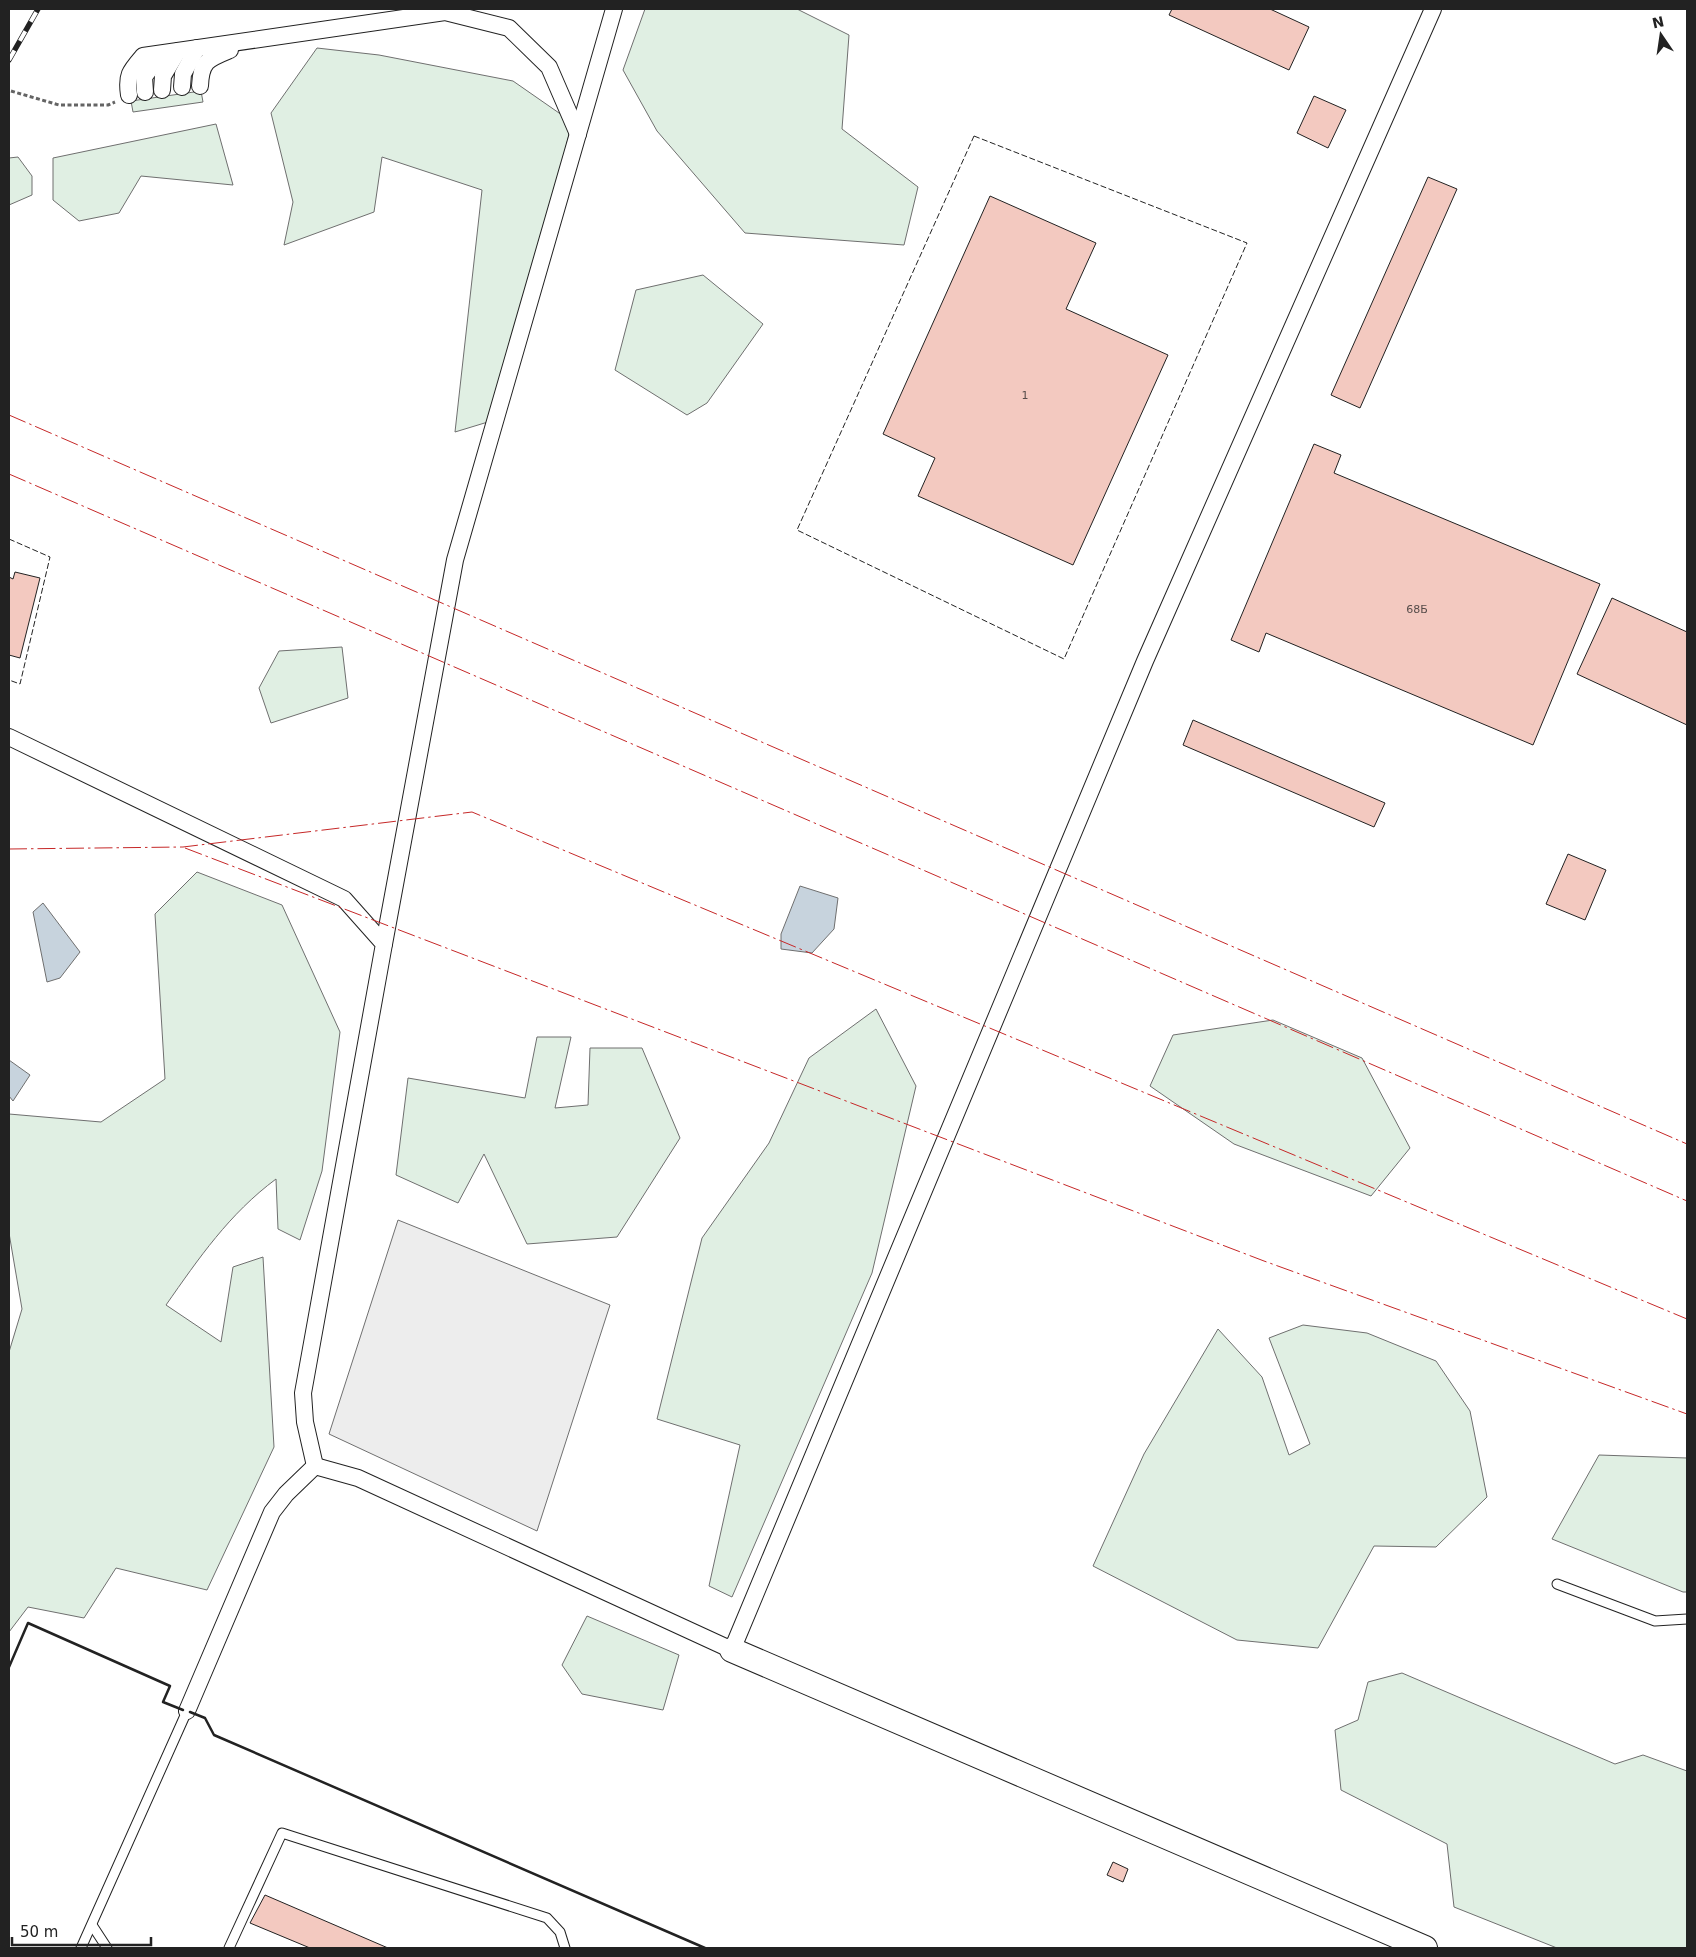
<svg xmlns="http://www.w3.org/2000/svg" width="1696" height="1957" font-family="'DejaVu Sans',sans-serif">
	<style>
		.green { fill: #e0efe3; stroke: #6f6f6f }
		.parking { fill: #ededed; stroke: #6f6f6f }
		.water { fill: #c7d3dd; stroke: #6f6f6f }
		.building { fill: #f3c9c0; stroke: #222 }
		.lines { fill: none; stroke-linecap: round; stroke-linejoin: round }
		.lane-casing { stroke: #222; stroke-width: 11 }
		.street-casing { stroke: #222; stroke-width: 18 }
		.secondary-casing { stroke: #222; stroke-width: 26 }
		.path { stroke: #646464; stroke-width: 3; stroke-dasharray: 4 2.5; stroke-linecap: butt }
		.lane { stroke: #fff; stroke-width: 9 }
		.street { stroke: #fff; stroke-width: 16 }
		.secondary { stroke: #fff; stroke-width: 24 }
		.rail-casing { stroke: #222; stroke-width: 5.5 }
		.rail { stroke: #fff; stroke-width: 4; stroke-dasharray: 11; stroke-linecap: butt }
		.fence { stroke: #222; stroke-width: 1; stroke-dasharray: 6 2.5; stroke-linecap: butt }
		.wall { stroke: #222; stroke-width: 2.5 }
		.power { stroke: #c62828; stroke-width: 1; stroke-dasharray: 18 4 2.5 4; stroke-linecap: butt }
		.labels { text-anchor: middle; stroke-width: 4; stroke-linejoin: round; paint-order: stroke }
		.number-label { font-size: 11px; fill: #564c4a }
	</style>
	<rect width="100%" height="100%" fill="#fff"/>
	<!-- green -->
	<g class="green">
		<path d="M 645,9 L 797,9 L 849,35 L 842,129 L 918,187 L 904,245 L 745,233 L 657,131 L 623,70 Z"/>
		<path d="M 317,48 L 379,55 L 513,81 L 572,122 L 501,418 L 455,432 L 482,190 L 382,157 L 374,212 L 284,245 L 293,202 L 271,113 Z"/>
		<path d="M 201,91 L 203,102 L 133,112 L 131,101 Z"/>
		<path d="M 216,124 L 233,185 L 141,176 L 119,213 L 79,221 L 53,200 L 53,158 Z"/>
		<path d="M 18,157 L 32,176 L 32,195 L 9,205 L 9,158 Z"/>
		<path d="M 703,275 L 763,324 L 707,403 L 687,415 L 615,370 L 636,290 Z"/>
		<path d="M 342,647 L 348,698 L 271,723 L 259,688 L 279,651 Z"/>
		<path d="M 197,872 L 282,905 L 340,1032 L 322,1171 L 300,1240 L 278,1229 L 276,1179 C 229,1214 199,1258 166,1305 L 221,1342 L 233,1267 L 263,1257 L 274,1447 L 207,1590 L 116,1568 L 84,1618 L 28,1607 L 9,1632 L 9,1352 L 22,1309 L 9,1233 L 9,1114 L 101,1122 L 165,1079 L 155,914 Z"/>
		<path d="M 876,1009 L 916,1086 L 872,1273 L 732,1597 L 709,1586 L 740,1445 L 657,1419 L 702,1238 L 769,1143 L 809,1058 Z"/>
		<path d="M 1273,1020 L 1362,1058 L 1410,1148 L 1371,1196 L 1234,1144 L 1150,1086 L 1173,1035 Z"/>
		<path d="M 537,1037 L 571,1037 L 555,1108 L 588,1105 L 590,1048 L 642,1048 L 680,1138 L 617,1237 L 527,1244 L 484,1154 L 458,1203 L 396,1175 L 408,1078 L 525,1098 Z"/>
		<path d="M 1303,1325 L 1367,1333 L 1436,1361 L 1470,1411 L 1487,1497 L 1436,1547 L 1374,1546 L 1318,1648 L 1237,1640 L 1093,1566 L 1144,1454 L 1218,1329 L 1262,1377 L 1289,1455 L 1310,1444 L 1269,1338 Z"/>
		<path d="M 1599,1455 L 1687,1458 L 1687,1592 L 1683,1592 L 1552,1539 Z"/>
		<path d="M 587,1616 L 679,1655 L 663,1710 L 582,1694 L 562,1665 Z"/>
		<path d="M 1402,1673 L 1615,1764 L 1643,1755 L 1687,1771 L 1687,1948 L 1557,1948 L 1454,1907 L 1447,1844 L 1341,1790 L 1335,1730 L 1358,1720 L 1368,1682 Z"/>
	</g>
	<!-- parking -->
	<path class="parking" d="M 398,1220 L 610,1305 L 537,1531 L 329,1434 Z"/>
	<!-- water -->
	<g class="water">
		<path d="M 800,886 L 838,898 L 834,929 L 812,953 L 781,949 L 781,934 Z"/>
		<path d="M 43,903 L 80,952 L 60,978 L 47,982 L 33,912 Z"/>
		<path d="M 9,1060 L 30,1075 L 13,1101 L 9,1096 Z"/>
	</g>
	<!-- building -->
	<g class="building">
		<path d="M 1172,9 L 1270,9 L 1309,27 L 1289,70 L 1169,15 Z"/>
		<path d="M 1314,96 L 1346,110 L 1328,148 L 1297,133 Z"/>
		<path d="M 1428,177 L 1457,189 L 1360,408 L 1331,395 Z"/>
		<path d="M 990,196 L 1096,243 L 1066,309 L 1168,355 L 1073,565 L 918,496 L 935,458 L 883,434 Z"/>
		<path d="M 1314,444 L 1341,455 L 1334,473 L 1600,584 L 1533,745 L 1266,633 L 1259,652 L 1231,640 Z"/>
		<path d="M 15,572 L 40,578 L 20,658 L 9,655 L 9,577 L 13,579 Z"/>
		<path d="M 1612,598 L 1687,632 L 1687,725 L 1577,674 Z"/>
		<path d="M 1193,720 L 1385,803 L 1374,827 L 1183,745 Z"/>
		<path d="M 1568,854 L 1606,870 L 1585,920 L 1546,904 Z"/>
		<path d="M 1113,1862 L 1128,1869 L 1123,1882 L 1107,1875 Z"/>
		<path d="M 265,1895 L 388,1948 L 310,1948 L 250,1923 Z"/>
	</g>
	<g class="lines">
		<defs>
			<g id="lane">
				<path d="M 1557,1584 L 1655,1621 L 1687,1619"/>
				<path d="M 92,1925 L 107,1948"/>
				<path d="M 81,1948 L 187,1711"/>
				<path d="M 229,1948 L 282,1833 L 547,1918 L 560,1932 L 565,1948"/>
			</g>
			<g id="street">
				<path d="M 200,86 C 201,61 208,59 230,50"/>
				<path d="M 182,87 L 183,74 L 197,48"/>
				<path d="M 162,90 L 163,76 L 178,51"/>
				<path d="M 145,92 L 144,77 L 161,54"/>
				<path d="M 129,95 C 126,75 130,71 143,56 L 445,12 L 509,28 L 549,67 L 578,134"/>
				<path d="M 9,737 L 344,899 L 384,944 L 303,1393 L 305,1422 L 315,1466"/>
				<path d="M 384,944 L 455,560 L 614,9"/>
				<path d="M 187,1711 L 272,1512 L 286,1494 L 315,1466 L 358,1478 L 732,1650 L 1145,661 L 1433,9"/>
			</g>
			<path id="secondary" d="M 732,1650 L 1425,1948"/>
		</defs>
		<!-- lane casing -->
		<use href="#lane" class="lane-casing"/>
		<!-- street casing -->
		<use href="#street" class="street-casing"/>
		<!-- secondary casing -->
		<use href="#secondary" class="secondary-casing"/>
		<!-- path -->
		<path class="path" d="M 11,91 L 59,105 L 108,105 L 115,102"/>
		<!-- lane -->
		<use href="#lane" class="lane"/>
		<!-- street -->
		<use href="#street" class="street"/>
		<!-- secondary -->
		<use href="#secondary" class="secondary"/>
		<defs>
			<path id="rail" d="M 9,60 L 38,9"/>
		</defs>
		<!-- rail casing -->
		<use href="#rail" class="rail-casing"/>
		<!-- rail -->
		<use href="#rail" class="rail"/>
		<!-- fence -->
		<g class="fence">
			<path d="M 974,136 L 1247,243 L 1064,659 L 797,530 Z"/>
			<path d="M 9,539 L 50,557 L 20,684 L 9,680"/>
		</g>
		<!-- wall -->
		<g class="wall">
			<path d="M 9,1667 L 28,1623 L 170,1686 L 163,1702 L 183,1710"/>
			<path d="M 190,1712 L 205,1718 L 214,1735 L 705,1948"/>
		</g>
		<!-- power -->
		<g class="power">
			<path d="M 9,415 L 1687,1144"/>
			<path d="M 9,474 L 1687,1201"/>
			<path d="M 185,848 L 1264,1261 L 1687,1414"/>
			<path d="M 9,849 L 183,847 L 472,812 L 1687,1319"/>
		</g>
	</g>
	<g class="labels">
		<!-- number labels -->
		<g class="number-label">
			<text x="1025" y="399">1</text>
			<text x="1417" y="613">68Б</text>
		</g>
	</g>
	<!-- border -->
	<rect width="1696" height="1957" fill="none" stroke="#222222" stroke-width="20"/>
	<!-- north arrow -->
	<g transform="translate(1661 35) rotate(347)" stroke="#ffffff" stroke-width="4" paint-order="stroke">
	<path d="M0-4L9 19L0 12L-9 19Z" fill="#222222"/>
	<text y="-8" font-size="14" font-weight="bold" text-anchor="middle" fill="#222222">N</text>
	</g>
	<!-- scale -->
	<path d="M12 1937v8h139v-8" fill="none" stroke="#222222" stroke-width="2.5"/>
	<text x="20" y="1937" font-size="15" fill="#222222" stroke="#ffffff" stroke-width="4" paint-order="stroke">50 m</text>
</svg>
